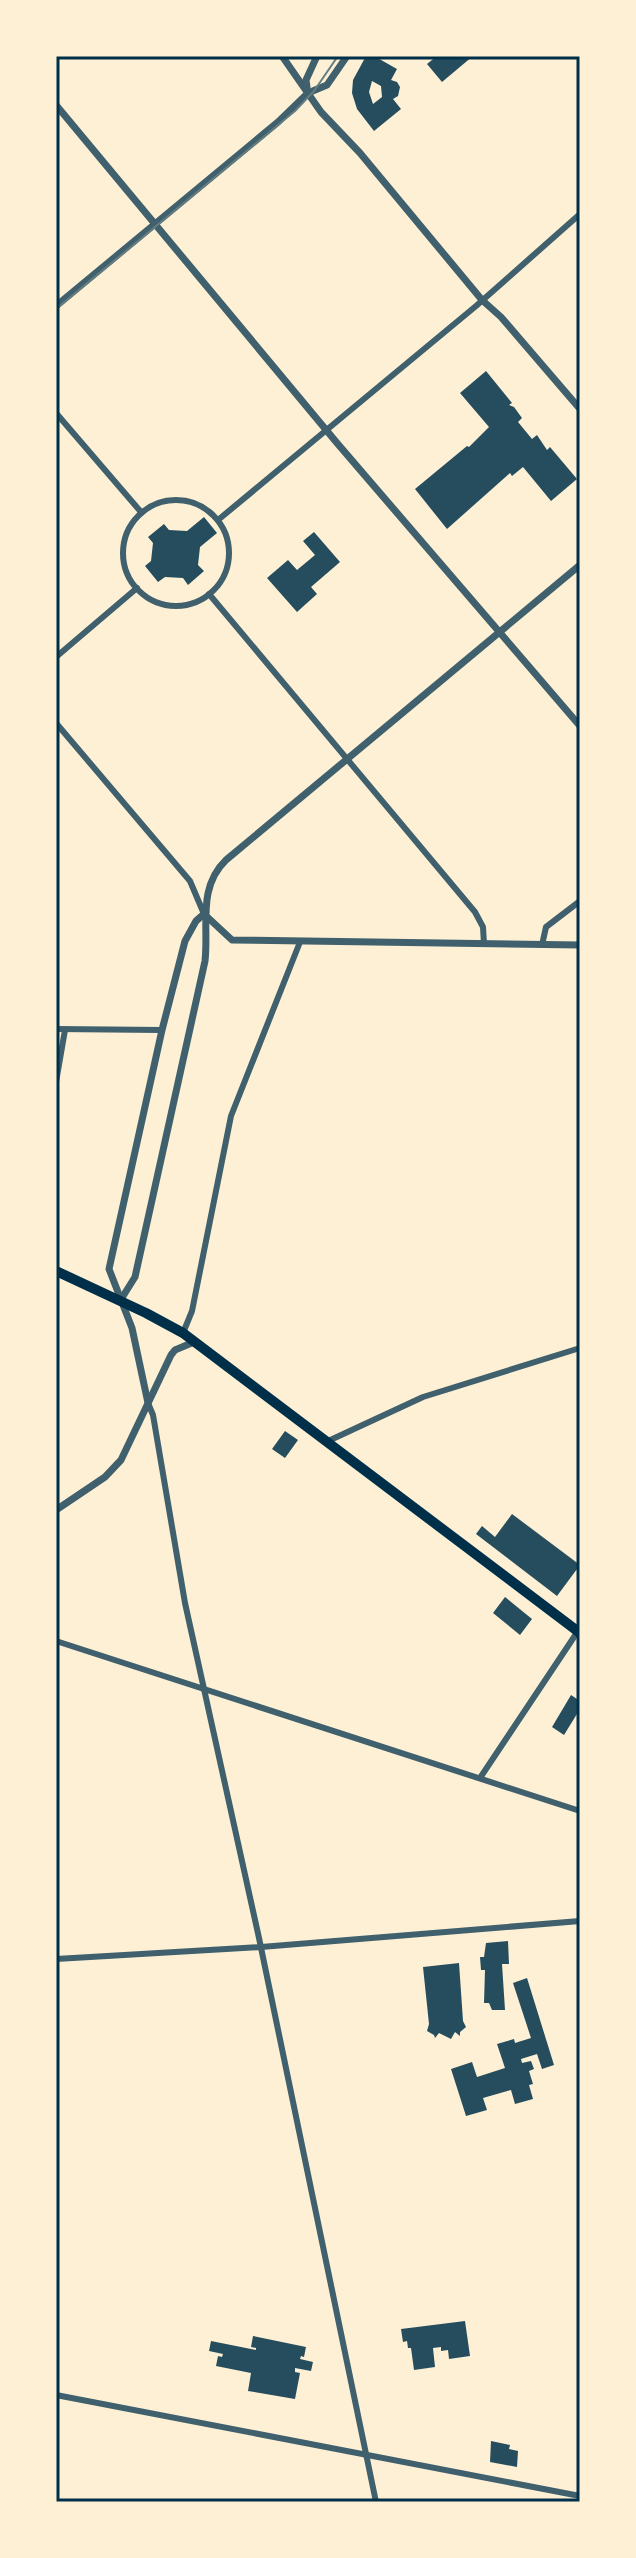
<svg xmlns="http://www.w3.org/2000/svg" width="636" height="2558" font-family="Lato,sans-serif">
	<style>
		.building { fill: #264d5e; fill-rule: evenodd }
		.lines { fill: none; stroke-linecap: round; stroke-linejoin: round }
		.minor { stroke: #3f606c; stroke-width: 6 }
		.tertiary { stroke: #3f606c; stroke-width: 7 }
		.trunk { stroke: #003049; stroke-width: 10 }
		.tram { stroke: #657d81; stroke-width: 2 }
		.neatline { fill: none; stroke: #003049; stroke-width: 3 }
	</style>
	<rect width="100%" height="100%" fill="#fdf0d5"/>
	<!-- building -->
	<g class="building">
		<path d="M 366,56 L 374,56 L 397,69 L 391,80 L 397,82 L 400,87 L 398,96 L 393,99 L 401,109 L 374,131 L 357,109 L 352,93 L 353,80 ZM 372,81 L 381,86 L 382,97 L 373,104 L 369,92 Z"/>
		<path d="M 437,56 L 473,56 L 442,82 L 427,64 Z"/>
		<path d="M 486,371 L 512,403 L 509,405 L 514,407 L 522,418 L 518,422 L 532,439 L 537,435 L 547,450 L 550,447 L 577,479 L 551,501 L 523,467 L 512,476 L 510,473 L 447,529 L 415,489 L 467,446 L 469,447 L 489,427 L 460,393 Z"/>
		<path d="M 204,517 L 217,533 L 200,547 L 198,565 L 204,571 L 188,585 L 183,578 L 165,577 L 158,582 L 145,566 L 151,561 L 153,543 L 148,537 L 164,524 L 169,530 L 187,531 Z"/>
		<path d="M 314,532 L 340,562 L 311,587 L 317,594 L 297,612 L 267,578 L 288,560 L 297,570 L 315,555 L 303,541 Z"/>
		<path d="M 285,1431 L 298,1440 L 285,1458 L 272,1449 Z"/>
		<path d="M 512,1514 L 580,1565 L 557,1596 L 476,1534 L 482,1526 L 495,1537 Z"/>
		<path d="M 505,1597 L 532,1619 L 520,1635 L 493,1613 Z"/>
		<path d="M 571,1695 L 580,1701 L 580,1709 L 564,1735 L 552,1727 Z"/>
		<path d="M 508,1941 L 509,1964 L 502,1964 L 505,2010 L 492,2010 L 489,2003 L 484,2003 L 485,1970 L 481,1970 L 480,1957 L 484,1957 L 486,1943 Z"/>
		<path d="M 459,1963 L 463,2021 L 466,2027 L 460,2032 L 460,2036 L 455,2032 L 451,2039 L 439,2033 L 435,2038 L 434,2035 L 427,2031 L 429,2024 L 423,1967 Z"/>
		<path d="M 527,1978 L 554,2065 L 542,2069 L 537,2054 L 521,2059 L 522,2063 L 531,2061 L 534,2069 L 529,2071 L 533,2084 L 529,2085 L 533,2099 L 515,2104 L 511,2090 L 483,2098 L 487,2110 L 466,2116 L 451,2069 L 472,2062 L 477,2077 L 505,2068 L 497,2044 L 514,2039 L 515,2043 L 531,2038 L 513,1983 Z"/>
		<path d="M 465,2321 L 470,2356 L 449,2359 L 448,2350 L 441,2351 L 441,2347 L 433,2348 L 435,2367 L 414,2370 L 411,2348 L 408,2348 L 407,2341 L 403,2342 L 401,2329 Z"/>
		<path d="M 253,2336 L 306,2347 L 304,2357 L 301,2356 L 300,2359 L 313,2362 L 311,2371 L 295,2368 L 295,2372 L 300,2373 L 295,2399 L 248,2391 L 251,2373 L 216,2366 L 218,2356 L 222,2357 L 223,2354 L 209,2351 L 211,2341 L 256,2350 L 256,2348 L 251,2347 Z"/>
		<path d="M 491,2441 L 510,2445 L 509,2449 L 518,2451 L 517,2467 L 490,2462 Z"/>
	</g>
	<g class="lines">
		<!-- minor -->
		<g class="minor">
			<path d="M 56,413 L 141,512"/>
			<circle cx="176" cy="553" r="53"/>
			<path d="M 218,520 L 476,306 L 580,214"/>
			<path d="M 209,594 L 475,912 L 483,927 L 484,944"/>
			<path d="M 56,657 L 137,588"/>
			<path d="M 56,723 L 190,881 L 204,914"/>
			<path d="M 542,945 L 546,927 L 580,901"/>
			<path d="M 56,1029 L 162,1030"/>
			<path d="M 56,1082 L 65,1030"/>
			<path d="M 183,1333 L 192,1311 L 231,1116 L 300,942"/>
			<path d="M 148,1403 L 153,1415 L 185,1603 L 259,1938 L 376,2502"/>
			<path d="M 326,1442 L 423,1397 L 580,1348"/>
			<path d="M 56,1641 L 580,1811"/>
			<path d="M 480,1778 L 578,1631"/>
			<path d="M 56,1959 L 261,1947 L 580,1921"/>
			<path d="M 56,2395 L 580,2496"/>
		</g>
		<!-- tertiary -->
		<g class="tertiary">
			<path d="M 282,56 L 321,112 L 360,153 L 482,300 L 501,317 L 580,409"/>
			<path d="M 307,87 L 306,80 L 317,56"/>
			<path d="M 56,105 L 337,443 L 580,726"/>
			<path d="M 56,306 L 278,122 L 308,93 L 327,85 L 347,56"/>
			<path d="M 204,914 L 232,940 L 580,945"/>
			<path d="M 120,1301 L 135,1277 L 205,961 C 209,926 197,888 226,860 L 580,565"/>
			<path d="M 148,1403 L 132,1328 L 109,1269 L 162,1030 L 185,941 L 196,921 L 204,914"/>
			<path d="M 56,1510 L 105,1477 L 121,1460 L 171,1355 L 175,1350 L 194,1342"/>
		</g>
		<!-- trunk -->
		<path class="trunk" d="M 56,1271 L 146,1313 L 183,1333 L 580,1633"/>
		<!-- tram -->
		<path class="tram" d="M 56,309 L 295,111 L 314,91 L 338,56"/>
	</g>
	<!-- border -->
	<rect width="636" height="2558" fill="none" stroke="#fdf0d5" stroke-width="116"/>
	<rect x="58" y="58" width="520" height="2442" class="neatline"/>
</svg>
